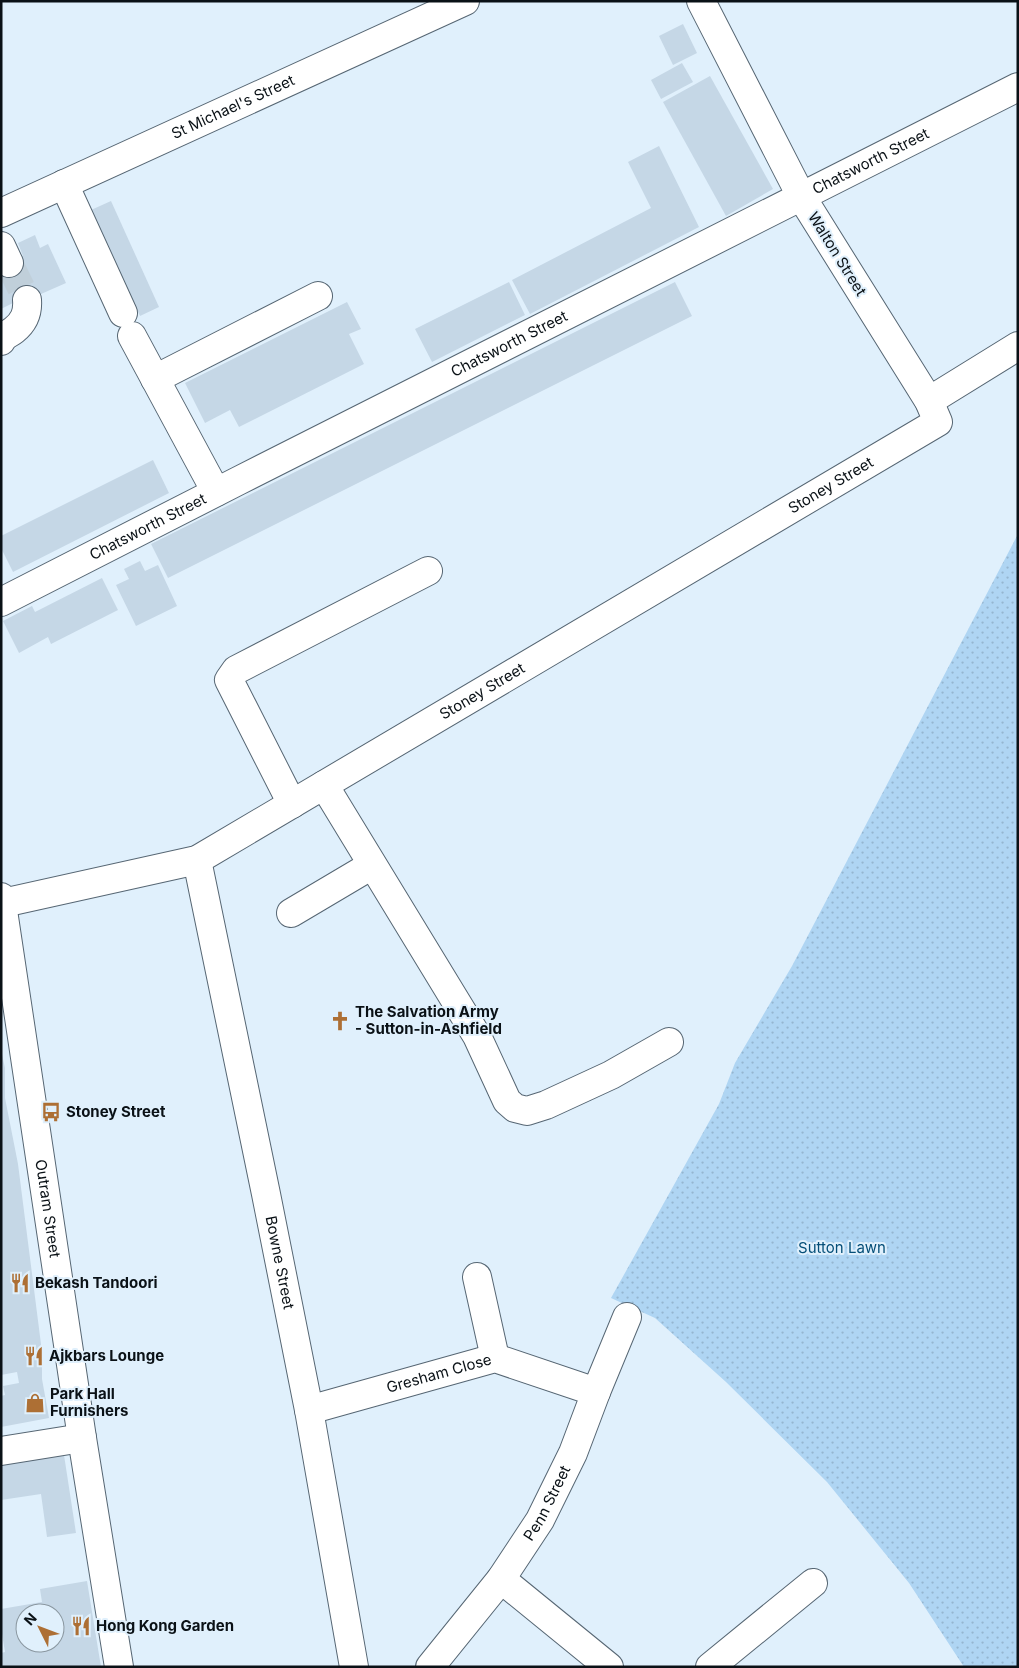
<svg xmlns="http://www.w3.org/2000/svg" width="1019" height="1668" font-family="Inter,sans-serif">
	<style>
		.park { fill: url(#park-dots) }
		.building { fill: #c5d7e6; fill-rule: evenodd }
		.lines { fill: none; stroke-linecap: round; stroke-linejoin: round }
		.minor-tunnel { stroke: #c0cfda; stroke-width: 28; stroke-dasharray: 28 14; stroke-linecap: butt }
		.minor-casing { stroke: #566673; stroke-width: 30 }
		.minor { stroke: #fff; stroke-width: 28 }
		.labels { text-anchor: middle; stroke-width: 4; stroke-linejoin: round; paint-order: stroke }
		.street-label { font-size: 15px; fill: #0a1116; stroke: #e0f0fc }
		.poi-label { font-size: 15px; font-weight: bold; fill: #0a1116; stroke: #e0f0fc; text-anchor: start }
		.park-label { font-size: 15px; fill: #044e78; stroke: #e0f0fc }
	</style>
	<defs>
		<pattern id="park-dots" width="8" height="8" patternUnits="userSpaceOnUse" patternTransform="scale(1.25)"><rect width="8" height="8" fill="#afd5f3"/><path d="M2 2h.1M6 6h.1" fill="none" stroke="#95b6d0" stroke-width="1.8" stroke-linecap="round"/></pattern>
	</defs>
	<rect width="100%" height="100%" fill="#e0f0fc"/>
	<!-- park -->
	<path class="park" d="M 1018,534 L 1018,1667 L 964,1667 L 909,1583 L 827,1482 L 726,1382 L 655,1318 L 611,1298 L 719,1104 L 735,1063 L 792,966 Z"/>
	<!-- building -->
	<g class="building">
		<path d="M 683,24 L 697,53 L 673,65 L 659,36 Z"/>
		<path d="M 682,63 L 693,82 L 661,99 L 651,80 Z"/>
		<path d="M 710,76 L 773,189 L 726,216 L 663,102 Z"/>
		<path d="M 659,146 L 699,227 L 530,314 L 512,280 L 651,208 L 628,162 Z"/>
		<path d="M 111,201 L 159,307 L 140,316 L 91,210 Z"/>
		<path d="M 35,235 L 40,248 L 48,244 L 66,283 L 16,305 L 15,302 L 1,309 L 2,266 L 23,256 L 18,243 Z"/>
		<path d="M 509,282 L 525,315 L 432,362 L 415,329 Z"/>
		<path d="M 675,282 L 692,316 L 168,578 L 151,544 Z"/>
		<path d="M 347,302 L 361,329 L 349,334 L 364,364 L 239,427 L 230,410 L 205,423 L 185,383 Z"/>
		<path d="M 153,460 L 169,493 L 13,572 L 1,548 L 1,536 Z"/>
		<path d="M 140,561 L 145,571 L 158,565 L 177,606 L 136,626 L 116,585 L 129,579 L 124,569 Z"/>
		<path d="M 102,578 L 118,610 L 51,644 L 48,637 L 19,653 L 3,621 L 32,606 L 35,612 Z"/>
		<path d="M 1,1050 L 5,1068 L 5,1098 L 18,1164 L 42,1352 L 42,1379 L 49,1418 L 1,1427 L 1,1396 L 5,1395 L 3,1386 L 19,1383 L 17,1372 L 1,1375 Z"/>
		<path d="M 64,1455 L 76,1533 L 47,1537 L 41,1494 L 1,1500 L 1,1464 Z"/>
		<path d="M 87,1581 L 101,1667 L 1,1667 L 1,1653 L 5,1652 L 1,1628 L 1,1609 L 42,1602 L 40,1589 ZM 25,1613 L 55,1613 L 55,1643 L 25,1643 Z"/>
	</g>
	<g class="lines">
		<!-- minor-tunnel -->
		<path class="minor-tunnel" d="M 9,263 L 27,300"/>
		<defs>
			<g id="minor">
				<path d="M 64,184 L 123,313"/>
				<path id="s1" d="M 1,213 L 465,1"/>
				<path d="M 1,246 L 9,263"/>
				<path d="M 132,336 L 216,492"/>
				<path d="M 1,341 C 4,335 9,334 14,330 C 24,322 28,313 27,300"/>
				<path d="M 155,379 L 318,296"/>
				<path d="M 929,401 L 1018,346"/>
				<path id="s2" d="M 1,602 L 238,481 L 1018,87"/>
				<path d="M 324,785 L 477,1036 L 507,1101 L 515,1108 L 527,1111 L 546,1105 L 611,1075 L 669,1042"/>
				<path d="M 292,804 L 229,680 L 236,670 L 428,571"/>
				<path id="s3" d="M 197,860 L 266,1194 L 309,1410 L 354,1667"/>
				<path id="s4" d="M 1,897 L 82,1438 L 119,1667"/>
				<path id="s5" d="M 3,903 L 197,860 L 938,422 L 929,401 L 801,196 L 701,1"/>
				<path d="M 291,913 L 372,865"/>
				<path d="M 477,1277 L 495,1358"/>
				<path id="s6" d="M 309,1410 L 495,1358 L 596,1392"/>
				<path d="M 1,1451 L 82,1438"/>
				<path d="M 501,1579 L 609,1667"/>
				<path id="s7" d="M 430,1667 L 501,1579 L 540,1520 L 573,1453 L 596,1392 L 627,1317"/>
				<path d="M 710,1667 L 813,1583"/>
			</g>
		</defs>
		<!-- minor casing -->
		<use href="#minor" class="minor-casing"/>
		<!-- minor -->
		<use href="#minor" class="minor"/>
	</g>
	<!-- icons -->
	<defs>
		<symbol id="church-bare" viewBox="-9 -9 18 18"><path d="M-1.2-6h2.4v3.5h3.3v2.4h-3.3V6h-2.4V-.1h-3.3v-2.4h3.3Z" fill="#ad6f34" stroke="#e0f0fc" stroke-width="2.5" paint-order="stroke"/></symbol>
		<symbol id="bus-bare" viewBox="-9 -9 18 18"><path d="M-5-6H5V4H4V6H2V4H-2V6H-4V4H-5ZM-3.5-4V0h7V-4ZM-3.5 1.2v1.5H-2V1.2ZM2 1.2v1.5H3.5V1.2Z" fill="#ad6f34" stroke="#e0f0fc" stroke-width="2.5" paint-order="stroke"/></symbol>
		<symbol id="restaurant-bare" viewBox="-9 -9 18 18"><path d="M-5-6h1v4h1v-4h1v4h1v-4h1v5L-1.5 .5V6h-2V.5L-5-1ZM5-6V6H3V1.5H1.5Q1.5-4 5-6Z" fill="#ad6f34" stroke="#e0f0fc" stroke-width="2.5" paint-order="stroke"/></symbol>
		<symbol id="shop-bare" viewBox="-9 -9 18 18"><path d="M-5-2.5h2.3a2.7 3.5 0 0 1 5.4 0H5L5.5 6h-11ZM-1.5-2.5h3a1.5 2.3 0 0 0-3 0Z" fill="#ad6f34" stroke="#e0f0fc" stroke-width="2.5" paint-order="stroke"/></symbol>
	</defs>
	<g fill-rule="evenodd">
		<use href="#church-bare" x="326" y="1007" width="28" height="28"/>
		<use href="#bus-bare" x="37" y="1098" width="28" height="28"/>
		<use href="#restaurant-bare" x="6" y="1269" width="28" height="28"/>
		<use href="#restaurant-bare" x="20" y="1342" width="28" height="28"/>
		<use href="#shop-bare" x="21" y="1389" width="28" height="28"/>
		<use href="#restaurant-bare" x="67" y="1612" width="28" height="28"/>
	</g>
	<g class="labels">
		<!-- street labels -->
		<g class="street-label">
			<text dy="5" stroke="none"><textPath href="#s1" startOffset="255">St Michael's Street</textPath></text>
			<text dy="5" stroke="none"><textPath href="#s2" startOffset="975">Chatsworth Street</textPath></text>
			<text transform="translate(837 254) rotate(58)" y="5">Walton Street</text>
			<text dy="5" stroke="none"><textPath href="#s2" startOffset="570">Chatsworth Street</textPath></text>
			<text dy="5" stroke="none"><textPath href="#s5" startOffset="935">Stoney Street</textPath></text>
			<text dy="5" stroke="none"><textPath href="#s2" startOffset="165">Chatsworth Street</textPath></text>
			<text dy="5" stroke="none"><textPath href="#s5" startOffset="530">Stoney Street</textPath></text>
			<text dy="5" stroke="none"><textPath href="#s4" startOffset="315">Outram Street</textPath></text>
			<text dy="5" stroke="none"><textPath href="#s3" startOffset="411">Bowne Street</textPath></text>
			<text dy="5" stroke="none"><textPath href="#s6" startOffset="135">Gresham Close</textPath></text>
			<text dy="5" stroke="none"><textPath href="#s7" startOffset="202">Penn Street</textPath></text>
		</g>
		<!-- poi labels -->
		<g class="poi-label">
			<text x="355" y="1017">The Salvation Army<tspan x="355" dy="17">- Sutton-in-Ashfield</tspan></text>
			<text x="66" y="1117">Stoney Street</text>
			<text x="35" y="1288">Bekash Tandoori</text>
			<text x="49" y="1361">Ajkbars Lounge</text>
			<text x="50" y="1399">Park Hall<tspan x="50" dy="17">Furnishers</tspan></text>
			<text x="96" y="1631">Hong Kong Garden</text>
		</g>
		<!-- park labels -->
		<g class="park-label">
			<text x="842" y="1253">Sutton Lawn</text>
		</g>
	</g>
	<!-- border -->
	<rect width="1019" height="1668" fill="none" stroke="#0a1116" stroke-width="5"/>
	<!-- north arrow -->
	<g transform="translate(40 1628) rotate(312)"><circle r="24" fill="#e0f0fc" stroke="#8a97a0"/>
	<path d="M0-4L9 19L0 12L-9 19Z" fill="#ad6f34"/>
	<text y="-8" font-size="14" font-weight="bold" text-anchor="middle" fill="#0a1116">N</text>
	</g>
</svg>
